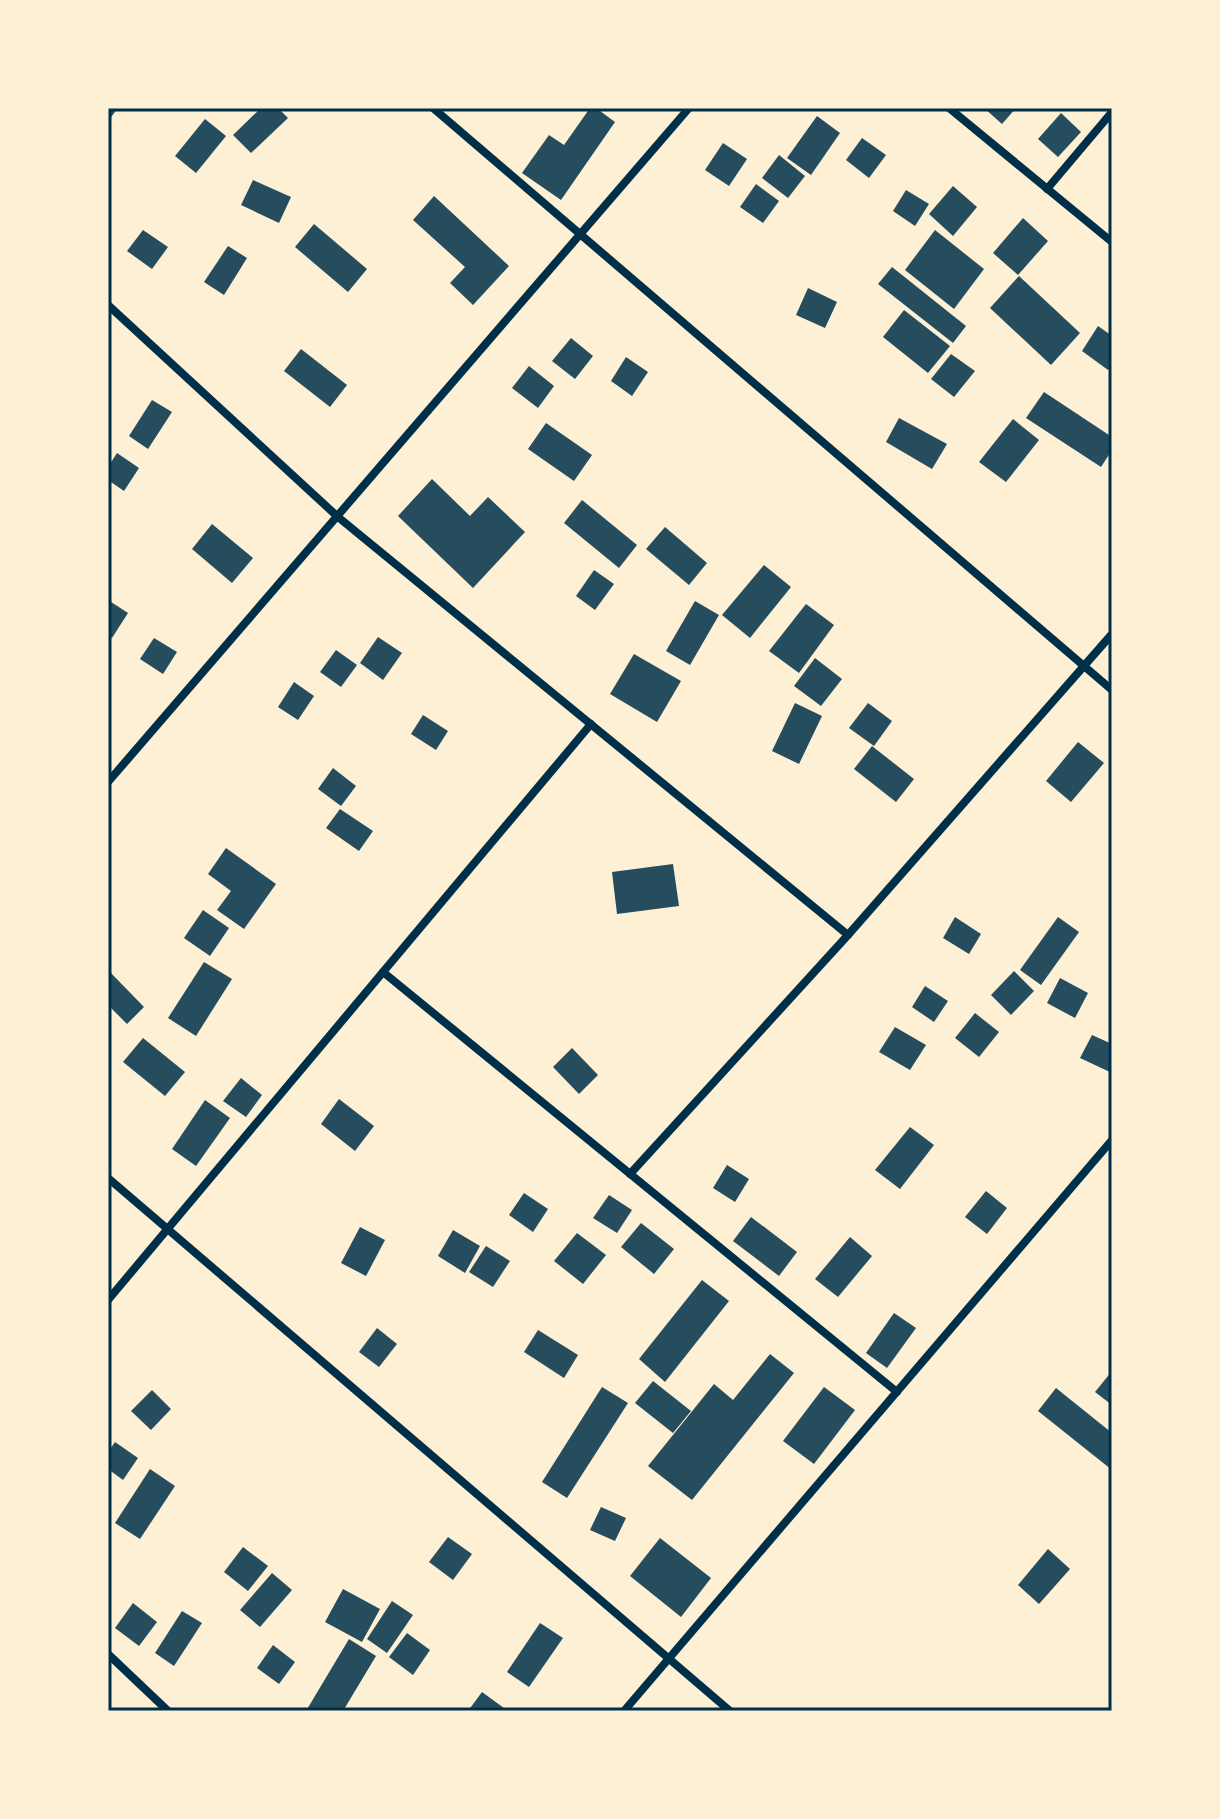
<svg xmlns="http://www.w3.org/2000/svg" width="1220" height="1819" font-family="'Titillium Web',sans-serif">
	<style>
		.building { fill: #264d5e }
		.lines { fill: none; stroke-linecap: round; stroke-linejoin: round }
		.minor { stroke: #003049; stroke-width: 8 }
		.neatline { fill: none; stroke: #003049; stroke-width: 3 }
	</style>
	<rect width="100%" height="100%" fill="#fdf0d5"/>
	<!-- building -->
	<g class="building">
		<path d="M 108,108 L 118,108 L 108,121 Z"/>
		<path d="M 261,108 L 278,108 L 288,118 L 251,153 L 233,135 Z"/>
		<path d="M 590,108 L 596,108 L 615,122 L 561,200 L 522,173 L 549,135 L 564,145 Z"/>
		<path d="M 984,108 L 1016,108 L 1002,124 Z"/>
		<path d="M 1061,113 L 1081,132 L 1058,157 L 1038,139 Z"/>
		<path d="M 817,116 L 840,133 L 811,175 L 787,158 Z"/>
		<path d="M 205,119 L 226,136 L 196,173 L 175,156 Z"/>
		<path d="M 862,138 L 886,155 L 869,178 L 846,160 Z"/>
		<path d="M 723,143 L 747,159 L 729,186 L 705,170 Z"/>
		<path d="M 779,155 L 805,176 L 788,198 L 762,178 Z"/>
		<path d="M 253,180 L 291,197 L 279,223 L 241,205 Z"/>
		<path d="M 756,184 L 779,201 L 763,223 L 740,207 Z"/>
		<path d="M 953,186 L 977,207 L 953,236 L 929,214 Z"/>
		<path d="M 906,190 L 929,204 L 915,226 L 893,211 Z"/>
		<path d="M 434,196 L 509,266 L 473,305 L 450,283 L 465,267 L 413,220 Z"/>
		<path d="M 1023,218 L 1048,241 L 1018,275 L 993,253 Z"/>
		<path d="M 314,224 L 367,269 L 348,292 L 295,247 Z"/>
		<path d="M 143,230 L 168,247 L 152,269 L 127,251 Z"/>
		<path d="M 935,230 L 984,269 L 954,309 L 905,270 Z"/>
		<path d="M 228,246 L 247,258 L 224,295 L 204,282 Z"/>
		<path d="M 892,267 L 966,326 L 953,343 L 878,284 Z"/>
		<path d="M 1019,276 L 1080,333 L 1051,365 L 990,308 Z"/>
		<path d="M 808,288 L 837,302 L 825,328 L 796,315 Z"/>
		<path d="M 904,310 L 950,346 L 928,373 L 883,337 Z"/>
		<path d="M 1098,326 L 1112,336 L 1112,365 L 1108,370 L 1082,351 Z"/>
		<path d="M 571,338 L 593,356 L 575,379 L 552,361 Z"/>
		<path d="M 301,349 L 347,385 L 330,407 L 284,371 Z"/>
		<path d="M 951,354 L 975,371 L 954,397 L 931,379 Z"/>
		<path d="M 626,357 L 648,372 L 632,396 L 611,381 Z"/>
		<path d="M 529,366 L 554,386 L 538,408 L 512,388 Z"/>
		<path d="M 1044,392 L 1112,437 L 1112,450 L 1101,467 L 1026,418 Z"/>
		<path d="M 152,400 L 172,412 L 148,449 L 129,436 Z"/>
		<path d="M 899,418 L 947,444 L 932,469 L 886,442 Z"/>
		<path d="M 1013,419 L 1039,440 L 1006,482 L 979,462 Z"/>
		<path d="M 546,423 L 592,455 L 574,481 L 528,449 Z"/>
		<path d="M 117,453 L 139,468 L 124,491 L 108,480 L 108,467 Z"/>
		<path d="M 432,479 L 470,516 L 488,497 L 525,532 L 473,588 L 398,516 Z"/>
		<path d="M 582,500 L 637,545 L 619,568 L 564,523 Z"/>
		<path d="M 212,524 L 253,558 L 232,583 L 192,549 Z"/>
		<path d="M 665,527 L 707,563 L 689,585 L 646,549 Z"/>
		<path d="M 764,565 L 791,587 L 750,638 L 722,615 Z"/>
		<path d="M 594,570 L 614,584 L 595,610 L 576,596 Z"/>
		<path d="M 108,600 L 128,613 L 112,638 L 108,636 Z"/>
		<path d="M 695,601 L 719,615 L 690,665 L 666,651 Z"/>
		<path d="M 806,604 L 834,625 L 799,673 L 769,651 Z"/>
		<path d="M 378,637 L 402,653 L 383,680 L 360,663 Z"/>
		<path d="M 154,638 L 177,652 L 163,674 L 140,659 Z"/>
		<path d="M 336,650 L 357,665 L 341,687 L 320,672 Z"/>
		<path d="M 634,654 L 681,681 L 657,722 L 610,694 Z"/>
		<path d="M 815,658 L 842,679 L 821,706 L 794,686 Z"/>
		<path d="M 294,682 L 314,696 L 298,720 L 278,707 Z"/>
		<path d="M 795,703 L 822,716 L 799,764 L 772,751 Z"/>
		<path d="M 868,703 L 892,721 L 874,746 L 849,728 Z"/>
		<path d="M 423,715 L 448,731 L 436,750 L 411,734 Z"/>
		<path d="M 1078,742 L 1104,763 L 1071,802 L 1046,781 Z"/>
		<path d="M 872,746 L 914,779 L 896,802 L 854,769 Z"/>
		<path d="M 333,768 L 356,786 L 341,806 L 318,789 Z"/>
		<path d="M 340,809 L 373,831 L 359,851 L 326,828 Z"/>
		<path d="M 226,848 L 276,884 L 244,929 L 217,910 L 231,891 L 208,874 Z"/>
		<path d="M 673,864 L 679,906 L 617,914 L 612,872 Z"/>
		<path d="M 203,910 L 229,928 L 210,956 L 184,938 Z"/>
		<path d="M 955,917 L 981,934 L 969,954 L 943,938 Z"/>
		<path d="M 1058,917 L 1079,932 L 1041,985 L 1020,970 Z"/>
		<path d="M 204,962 L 232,979 L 196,1036 L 168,1018 Z"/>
		<path d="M 108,970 L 144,1007 L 127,1024 L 108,1005 Z"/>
		<path d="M 1014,971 L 1034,991 L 1011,1015 L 991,995 Z"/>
		<path d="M 1060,978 L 1088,993 L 1075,1018 L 1047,1003 Z"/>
		<path d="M 925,986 L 948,1001 L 934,1022 L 912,1007 Z"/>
		<path d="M 975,1013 L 999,1032 L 979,1057 L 955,1038 Z"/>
		<path d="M 895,1027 L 926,1045 L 910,1070 L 879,1052 Z"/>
		<path d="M 1092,1035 L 1112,1044 L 1112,1073 L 1080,1058 Z"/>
		<path d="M 143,1038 L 185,1072 L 165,1096 L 123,1062 Z"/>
		<path d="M 572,1048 L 598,1075 L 579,1094 L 553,1067 Z"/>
		<path d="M 241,1078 L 262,1095 L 246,1117 L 223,1101 Z"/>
		<path d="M 339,1099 L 374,1126 L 355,1151 L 321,1124 Z"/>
		<path d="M 205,1100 L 230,1118 L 196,1166 L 172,1149 Z"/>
		<path d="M 910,1127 L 934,1145 L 900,1189 L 875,1170 Z"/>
		<path d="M 727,1165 L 749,1179 L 735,1202 L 713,1188 Z"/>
		<path d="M 986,1191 L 1007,1208 L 987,1234 L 965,1217 Z"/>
		<path d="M 524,1193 L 548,1209 L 533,1232 L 509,1215 Z"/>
		<path d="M 609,1195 L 632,1210 L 617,1233 L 593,1218 Z"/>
		<path d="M 751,1217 L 797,1252 L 779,1276 L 733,1241 Z"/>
		<path d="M 641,1223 L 674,1249 L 654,1274 L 621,1247 Z"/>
		<path d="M 360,1227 L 385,1240 L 366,1276 L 341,1263 Z"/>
		<path d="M 453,1230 L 480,1246 L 465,1273 L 438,1256 Z"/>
		<path d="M 577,1233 L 606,1255 L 583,1284 L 554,1261 Z"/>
		<path d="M 850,1237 L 872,1256 L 838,1297 L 815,1279 Z"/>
		<path d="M 486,1246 L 510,1261 L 493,1287 L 469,1272 Z"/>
		<path d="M 702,1280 L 729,1301 L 665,1382 L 639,1359 Z"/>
		<path d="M 894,1313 L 916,1328 L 887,1368 L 866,1353 Z"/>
		<path d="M 377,1328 L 397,1344 L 379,1367 L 359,1352 Z"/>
		<path d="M 538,1330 L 578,1355 L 564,1378 L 524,1352 Z"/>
		<path d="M 770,1354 L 794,1373 L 692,1500 L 648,1466 L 714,1384 L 733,1400 Z"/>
		<path d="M 1112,1371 L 1112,1405 L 1095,1392 Z"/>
		<path d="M 653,1381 L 691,1411 L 673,1433 L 635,1403 Z"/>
		<path d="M 602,1387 L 628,1403 L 567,1498 L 542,1482 Z"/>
		<path d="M 824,1387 L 855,1410 L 814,1464 L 783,1441 Z"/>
		<path d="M 1056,1388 L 1112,1433 L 1112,1470 L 1038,1411 Z"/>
		<path d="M 152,1390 L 171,1409 L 151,1430 L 131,1411 Z"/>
		<path d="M 115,1442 L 138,1458 L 123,1480 L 108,1469 L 108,1452 Z"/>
		<path d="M 150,1469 L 175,1486 L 140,1539 L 115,1523 Z"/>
		<path d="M 601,1507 L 626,1518 L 615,1541 L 590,1530 Z"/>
		<path d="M 448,1537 L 472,1554 L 453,1580 L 429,1562 Z"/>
		<path d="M 660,1538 L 711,1578 L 681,1617 L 630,1576 Z"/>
		<path d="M 243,1547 L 268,1566 L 248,1591 L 224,1572 Z"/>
		<path d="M 1048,1549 L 1070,1569 L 1039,1604 L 1018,1585 Z"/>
		<path d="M 272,1573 L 292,1590 L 260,1627 L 240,1610 Z"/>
		<path d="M 343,1589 L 380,1609 L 362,1642 L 325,1622 Z"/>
		<path d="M 392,1601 L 413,1615 L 387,1653 L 367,1639 Z"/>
		<path d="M 133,1603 L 157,1622 L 139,1646 L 115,1628 Z"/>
		<path d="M 182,1611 L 202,1623 L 174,1666 L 155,1653 Z"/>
		<path d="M 540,1623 L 563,1638 L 529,1687 L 507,1672 Z"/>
		<path d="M 407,1633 L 430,1650 L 413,1675 L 389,1657 Z"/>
		<path d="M 349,1639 L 376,1656 L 343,1711 L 306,1711 Z"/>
		<path d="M 273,1645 L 295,1662 L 279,1684 L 257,1668 Z"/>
		<path d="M 482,1692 L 508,1711 L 468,1711 Z"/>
	</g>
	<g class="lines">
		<!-- minor -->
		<g class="minor">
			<path d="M 433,108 L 1112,690"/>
			<path d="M 949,108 L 1112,242"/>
			<path d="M 1047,189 L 1112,112"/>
			<path d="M 108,305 L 338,517 L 848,935"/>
			<path d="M 108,782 L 689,108"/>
			<path d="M 383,972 L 897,1392"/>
			<path d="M 630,1174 L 848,935 L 1112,634"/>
			<path d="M 108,1178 L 730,1711"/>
			<path d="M 108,1300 L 591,724"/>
			<path d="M 108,1654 L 168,1711"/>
			<path d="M 624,1711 L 1112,1140"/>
		</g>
	</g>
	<!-- border -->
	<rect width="1220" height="1819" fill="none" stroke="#fdf0d5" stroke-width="220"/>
	<rect x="110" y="110" width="1000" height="1599" class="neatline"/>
</svg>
